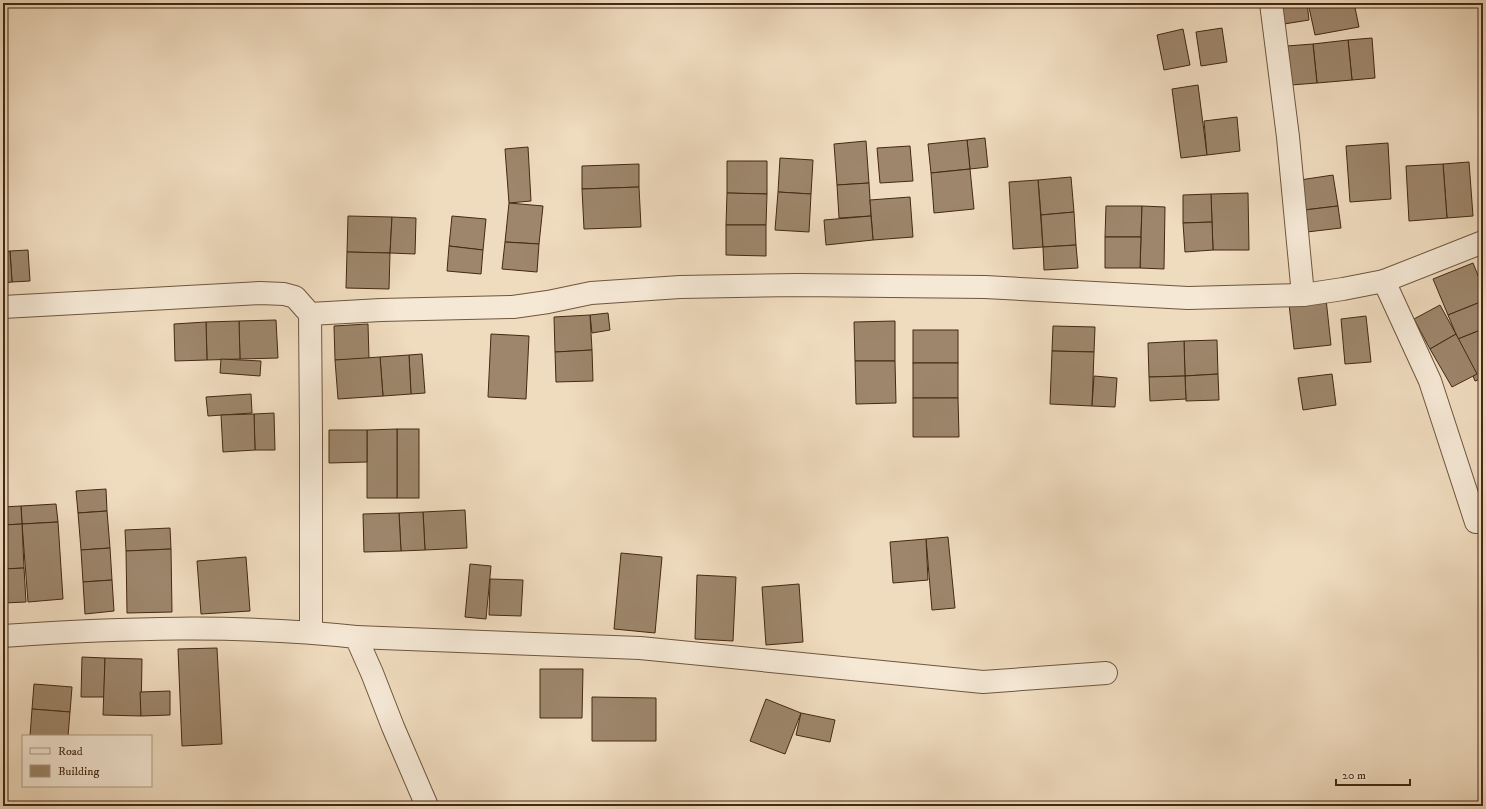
<svg xmlns="http://www.w3.org/2000/svg" width="1486" height="809" font-family="'IM FELL DW Pica',serif">
	<style>
		.building { fill: #9d866b; stroke: #442912 }
		.lines { fill: none; stroke-linecap: round; stroke-linejoin: round }
		.minor-casing { stroke: #6f563d; stroke-width: 24 }
		.minor { stroke: #f5e8d5; stroke-width: 22 }
	</style>
	<rect width="100%" height="100%" fill="#efdbbe"/>
	<filter id="stains"><feTurbulence type="fractalNoise" baseFrequency=".005" numOctaves="4"/><feColorMatrix values="0 0 0 0 .2 0 0 0 0 .09 0 0 0 0 .02 0 0 0 .5 -.17"/></filter>
	<radialGradient id="worn" r=".72"><stop offset=".6" stop-color="#630" stop-opacity="0"/><stop offset="1" stop-color="#630" stop-opacity=".3"/></radialGradient>
	<!-- building -->
	<g class="building">
		<path d="M 1282,3 L 1307,3 L 1309,20 L 1284,24 Z"/>
		<path d="M 1308,3 L 1354,3 L 1359,27 L 1315,35 Z"/>
		<path d="M 1222,28 L 1227,62 L 1201,66 L 1196,32 Z"/>
		<path d="M 1183,29 L 1190,65 L 1164,70 L 1157,35 Z"/>
		<path d="M 1372,38 L 1375,78 L 1352,80 L 1348,40 Z"/>
		<path d="M 1348,40 L 1352,80 L 1317,83 L 1313,44 Z"/>
		<path d="M 1313,44 L 1317,83 L 1291,85 L 1287,46 Z"/>
		<path d="M 1198,85 L 1207,155 L 1181,158 L 1172,89 Z"/>
		<path d="M 1237,117 L 1240,151 L 1207,155 L 1204,121 Z"/>
		<path d="M 985,138 L 988,167 L 970,169 L 967,140 Z"/>
		<path d="M 967,140 L 970,169 L 931,173 L 928,144 Z"/>
		<path d="M 866,141 L 869,183 L 837,185 L 834,144 Z"/>
		<path d="M 1388,143 L 1391,199 L 1350,202 L 1346,146 Z"/>
		<path d="M 910,146 L 913,181 L 880,183 L 877,148 Z"/>
		<path d="M 528,147 L 531,201 L 509,203 L 505,149 Z"/>
		<path d="M 780,158 L 813,160 L 811,194 L 778,192 Z"/>
		<path d="M 727,161 L 767,161 L 767,194 L 727,193 Z"/>
		<path d="M 1469,162 L 1473,216 L 1447,218 L 1443,164 Z"/>
		<path d="M 639,164 L 639,187 L 582,189 L 582,166 Z"/>
		<path d="M 1443,164 L 1447,218 L 1409,221 L 1406,166 Z"/>
		<path d="M 970,169 L 974,209 L 934,213 L 931,173 Z"/>
		<path d="M 1333,175 L 1338,206 L 1304,210 L 1300,180 Z"/>
		<path d="M 1071,177 L 1074,212 L 1041,215 L 1038,180 Z"/>
		<path d="M 1038,180 L 1043,247 L 1013,249 L 1009,182 Z"/>
		<path d="M 869,183 L 871,216 L 839,218 L 837,185 Z"/>
		<path d="M 639,187 L 641,227 L 584,229 L 582,189 Z"/>
		<path d="M 778,192 L 811,194 L 809,232 L 775,230 Z"/>
		<path d="M 727,193 L 767,194 L 766,225 L 726,225 Z"/>
		<path d="M 1248,193 L 1249,250 L 1213,250 L 1211,194 Z"/>
		<path d="M 1211,194 L 1212,222 L 1183,223 L 1183,195 Z"/>
		<path d="M 910,197 L 913,237 L 873,240 L 870,200 Z"/>
		<path d="M 509,203 L 543,206 L 539,244 L 505,242 Z"/>
		<path d="M 1106,206 L 1142,206 L 1141,237 L 1105,237 Z"/>
		<path d="M 1142,206 L 1165,207 L 1164,269 L 1140,268 Z"/>
		<path d="M 1338,206 L 1341,228 L 1307,232 L 1304,210 Z"/>
		<path d="M 1074,212 L 1076,245 L 1043,247 L 1041,215 Z"/>
		<path d="M 348,216 L 392,217 L 390,253 L 347,252 Z"/>
		<path d="M 452,216 L 486,219 L 483,250 L 449,246 Z"/>
		<path d="M 871,216 L 873,240 L 826,245 L 824,220 Z"/>
		<path d="M 392,217 L 416,218 L 415,254 L 390,253 Z"/>
		<path d="M 1212,222 L 1213,250 L 1185,252 L 1183,223 Z"/>
		<path d="M 726,225 L 766,225 L 766,256 L 726,255 Z"/>
		<path d="M 1105,237 L 1141,237 L 1140,268 L 1105,268 Z"/>
		<path d="M 505,242 L 539,244 L 537,272 L 502,269 Z"/>
		<path d="M 1076,245 L 1078,268 L 1044,270 L 1043,247 Z"/>
		<path d="M 449,246 L 483,250 L 481,274 L 447,271 Z"/>
		<path d="M 28,250 L 30,281 L 12,282 L 10,251 Z"/>
		<path d="M 10,251 L 12,282 L 3,283 L 3,252 Z"/>
		<path d="M 347,252 L 390,253 L 389,289 L 346,288 Z"/>
		<path d="M 1473,263 L 1483,288 L 1483,301 L 1448,315 L 1433,279 Z"/>
		<path d="M 1326,299 L 1331,345 L 1294,349 L 1289,304 Z"/>
		<path d="M 1483,301 L 1483,329 L 1458,339 L 1448,315 Z"/>
		<path d="M 1440,305 L 1456,334 L 1430,349 L 1414,319 Z"/>
		<path d="M 608,313 L 610,330 L 592,333 L 590,315 Z"/>
		<path d="M 590,315 L 592,350 L 555,352 L 554,317 Z"/>
		<path d="M 1366,316 L 1371,362 L 1345,364 L 1341,319 Z"/>
		<path d="M 276,320 L 278,358 L 240,359 L 239,321 Z"/>
		<path d="M 239,321 L 240,359 L 207,360 L 206,322 Z"/>
		<path d="M 895,321 L 895,361 L 855,361 L 854,322 Z"/>
		<path d="M 206,322 L 207,360 L 175,361 L 174,324 Z"/>
		<path d="M 368,324 L 369,359 L 335,360 L 334,326 Z"/>
		<path d="M 1053,326 L 1095,327 L 1094,352 L 1052,351 Z"/>
		<path d="M 1483,329 L 1483,378 L 1475,381 L 1458,339 Z"/>
		<rect x="913" y="330" width="45" height="33"/>
		<path d="M 491,334 L 529,336 L 526,399 L 488,397 Z"/>
		<path d="M 1456,334 L 1477,374 L 1452,387 L 1430,349 Z"/>
		<path d="M 1217,340 L 1218,374 L 1185,376 L 1184,341 Z"/>
		<path d="M 1184,341 L 1185,376 L 1149,377 L 1148,343 Z"/>
		<path d="M 592,350 L 593,381 L 556,382 L 555,352 Z"/>
		<path d="M 1052,351 L 1094,352 L 1092,406 L 1050,404 Z"/>
		<path d="M 422,354 L 425,393 L 411,394 L 409,355 Z"/>
		<path d="M 409,355 L 411,394 L 383,396 L 380,357 Z"/>
		<path d="M 380,357 L 383,396 L 338,399 L 335,360 Z"/>
		<path d="M 221,359 L 261,361 L 260,376 L 220,373 Z"/>
		<path d="M 855,361 L 895,361 L 896,403 L 856,404 Z"/>
		<rect x="913" y="363" width="45" height="35"/>
		<path d="M 1218,374 L 1219,400 L 1186,401 L 1185,376 Z"/>
		<path d="M 1332,374 L 1336,405 L 1303,410 L 1298,378 Z"/>
		<path d="M 1094,376 L 1117,378 L 1115,407 L 1092,406 Z"/>
		<path d="M 1185,376 L 1186,399 L 1150,401 L 1149,377 Z"/>
		<path d="M 251,394 L 252,413 L 208,416 L 206,397 Z"/>
		<path d="M 913,398 L 958,398 L 959,437 L 913,437 Z"/>
		<path d="M 274,413 L 275,450 L 255,450 L 254,414 Z"/>
		<path d="M 254,414 L 255,450 L 223,452 L 221,415 Z"/>
		<rect x="397" y="429" width="22" height="69"/>
		<path d="M 397,429 L 397,498 L 367,498 L 367,430 Z"/>
		<path d="M 329,430 L 367,430 L 367,462 L 329,463 Z"/>
		<path d="M 106,489 L 107,511 L 78,513 L 76,491 Z"/>
		<path d="M 56,504 L 58,522 L 22,524 L 21,506 Z"/>
		<path d="M 21,506 L 22,524 L 3,525 L 3,507 Z"/>
		<path d="M 465,510 L 467,548 L 425,550 L 423,512 Z"/>
		<path d="M 107,511 L 110,548 L 81,550 L 78,513 Z"/>
		<path d="M 423,512 L 425,550 L 401,551 L 399,513 Z"/>
		<path d="M 399,513 L 401,551 L 364,552 L 363,514 Z"/>
		<path d="M 58,522 L 63,599 L 28,602 L 22,524 Z"/>
		<path d="M 22,524 L 24,568 L 3,569 L 3,525 Z"/>
		<path d="M 170,528 L 171,549 L 126,551 L 125,530 Z"/>
		<path d="M 948,537 L 955,608 L 932,610 L 926,539 Z"/>
		<path d="M 926,539 L 928,580 L 893,583 L 890,542 Z"/>
		<path d="M 110,548 L 112,580 L 83,582 L 81,550 Z"/>
		<path d="M 171,549 L 172,612 L 127,613 L 126,551 Z"/>
		<path d="M 621,553 L 662,557 L 655,633 L 614,629 Z"/>
		<path d="M 246,557 L 250,611 L 201,614 L 197,561 Z"/>
		<path d="M 470,564 L 491,566 L 486,619 L 465,617 Z"/>
		<path d="M 24,568 L 26,602 L 3,603 L 3,569 Z"/>
		<path d="M 697,575 L 736,577 L 733,641 L 695,639 Z"/>
		<path d="M 490,579 L 523,580 L 521,616 L 489,615 Z"/>
		<path d="M 112,580 L 114,611 L 85,614 L 83,582 Z"/>
		<path d="M 799,584 L 803,642 L 766,645 L 762,587 Z"/>
		<path d="M 217,648 L 222,744 L 182,746 L 178,649 Z"/>
		<path d="M 82,657 L 105,658 L 104,697 L 81,697 Z"/>
		<path d="M 105,658 L 142,659 L 141,716 L 103,715 Z"/>
		<path d="M 540,669 L 583,669 L 582,718 L 540,718 Z"/>
		<path d="M 3,679 L 4,709 L 3,709 Z"/>
		<path d="M 34,684 L 72,687 L 70,712 L 32,709 Z"/>
		<path d="M 170,691 L 170,715 L 141,716 L 140,692 Z"/>
		<path d="M 592,697 L 656,698 L 656,741 L 592,741 Z"/>
		<path d="M 766,699 L 801,713 L 785,754 L 750,741 Z"/>
		<rect x="3" y="709" width="1" height="28"/>
		<path d="M 32,709 L 70,712 L 68,736 L 30,736 Z"/>
		<path d="M 801,713 L 835,720 L 830,742 L 796,735 Z"/>
		<path d="M 3,737 L 4,737 L 5,762 L 3,762 Z"/>
	</g>
	<g class="lines">
		<defs>
			<g id="minor">
				<path d="M 1271,3 L 1288,137 L 1303,295"/>
				<path d="M 1384,281 L 1430,381 L 1476,522"/>
				<path d="M 3,307 L 260,293 L 284,294 L 295,297 L 310,314"/>
				<path d="M 311,632 L 311,432 L 310,314 L 381,310 L 513,307 L 548,302 L 591,293 L 680,287 L 798,285 L 985,287 L 1188,298 L 1303,295 L 1343,289 L 1384,281 L 1483,242"/>
				<path d="M 3,636 C 120,628 239,624 356,637 L 372,673 L 393,727 L 427,806"/>
				<path d="M 356,637 L 640,648 L 983,682 L 1106,673"/>
			</g>
		</defs>
		<!-- minor casing -->
		<use href="#minor" class="minor-casing"/>
		<!-- minor -->
		<use href="#minor" class="minor"/>
	</g>
	<!-- margin -->
	<rect width="1486" height="809" fill="none" stroke="#efdbbe" stroke-width="16"/>
	<rect x="4" y="4" width="1478" height="801" fill="none" stroke="#442912" stroke-width="2"/>
	<rect x="8" y="8" width="1470" height="793" fill="none" stroke="#442912"/>
	<!-- legend -->
	<rect x="22" y="735" width="130" height="52" fill="#f5e8d5" stroke="#ae9c87"/>
	<rect x="30" y="748" width="20" height="6" fill="#f5e8d5" stroke="#ae9c87"/>
	<text x="58" y="755" font-size="12" fill="#442912">Road</text>
	<rect x="30" y="765" width="20" height="12" fill="#9d866b" stroke="#ae9c87"/>
	<text x="58" y="775" font-size="12" fill="#442912">Building</text>
	<!-- scale -->
	<path d="M1336 779v6h74v-6" fill="none" stroke="#442912" stroke-width="2"/>
	<text x="1342" y="779" font-size="12" fill="#442912" stroke="#f5e8d5" stroke-width="3" paint-order="stroke">20 m</text>
	<rect width="100%" height="100%" filter="url(#stains)"/>
	<rect width="100%" height="100%" fill="url(#worn)"/>
</svg>
